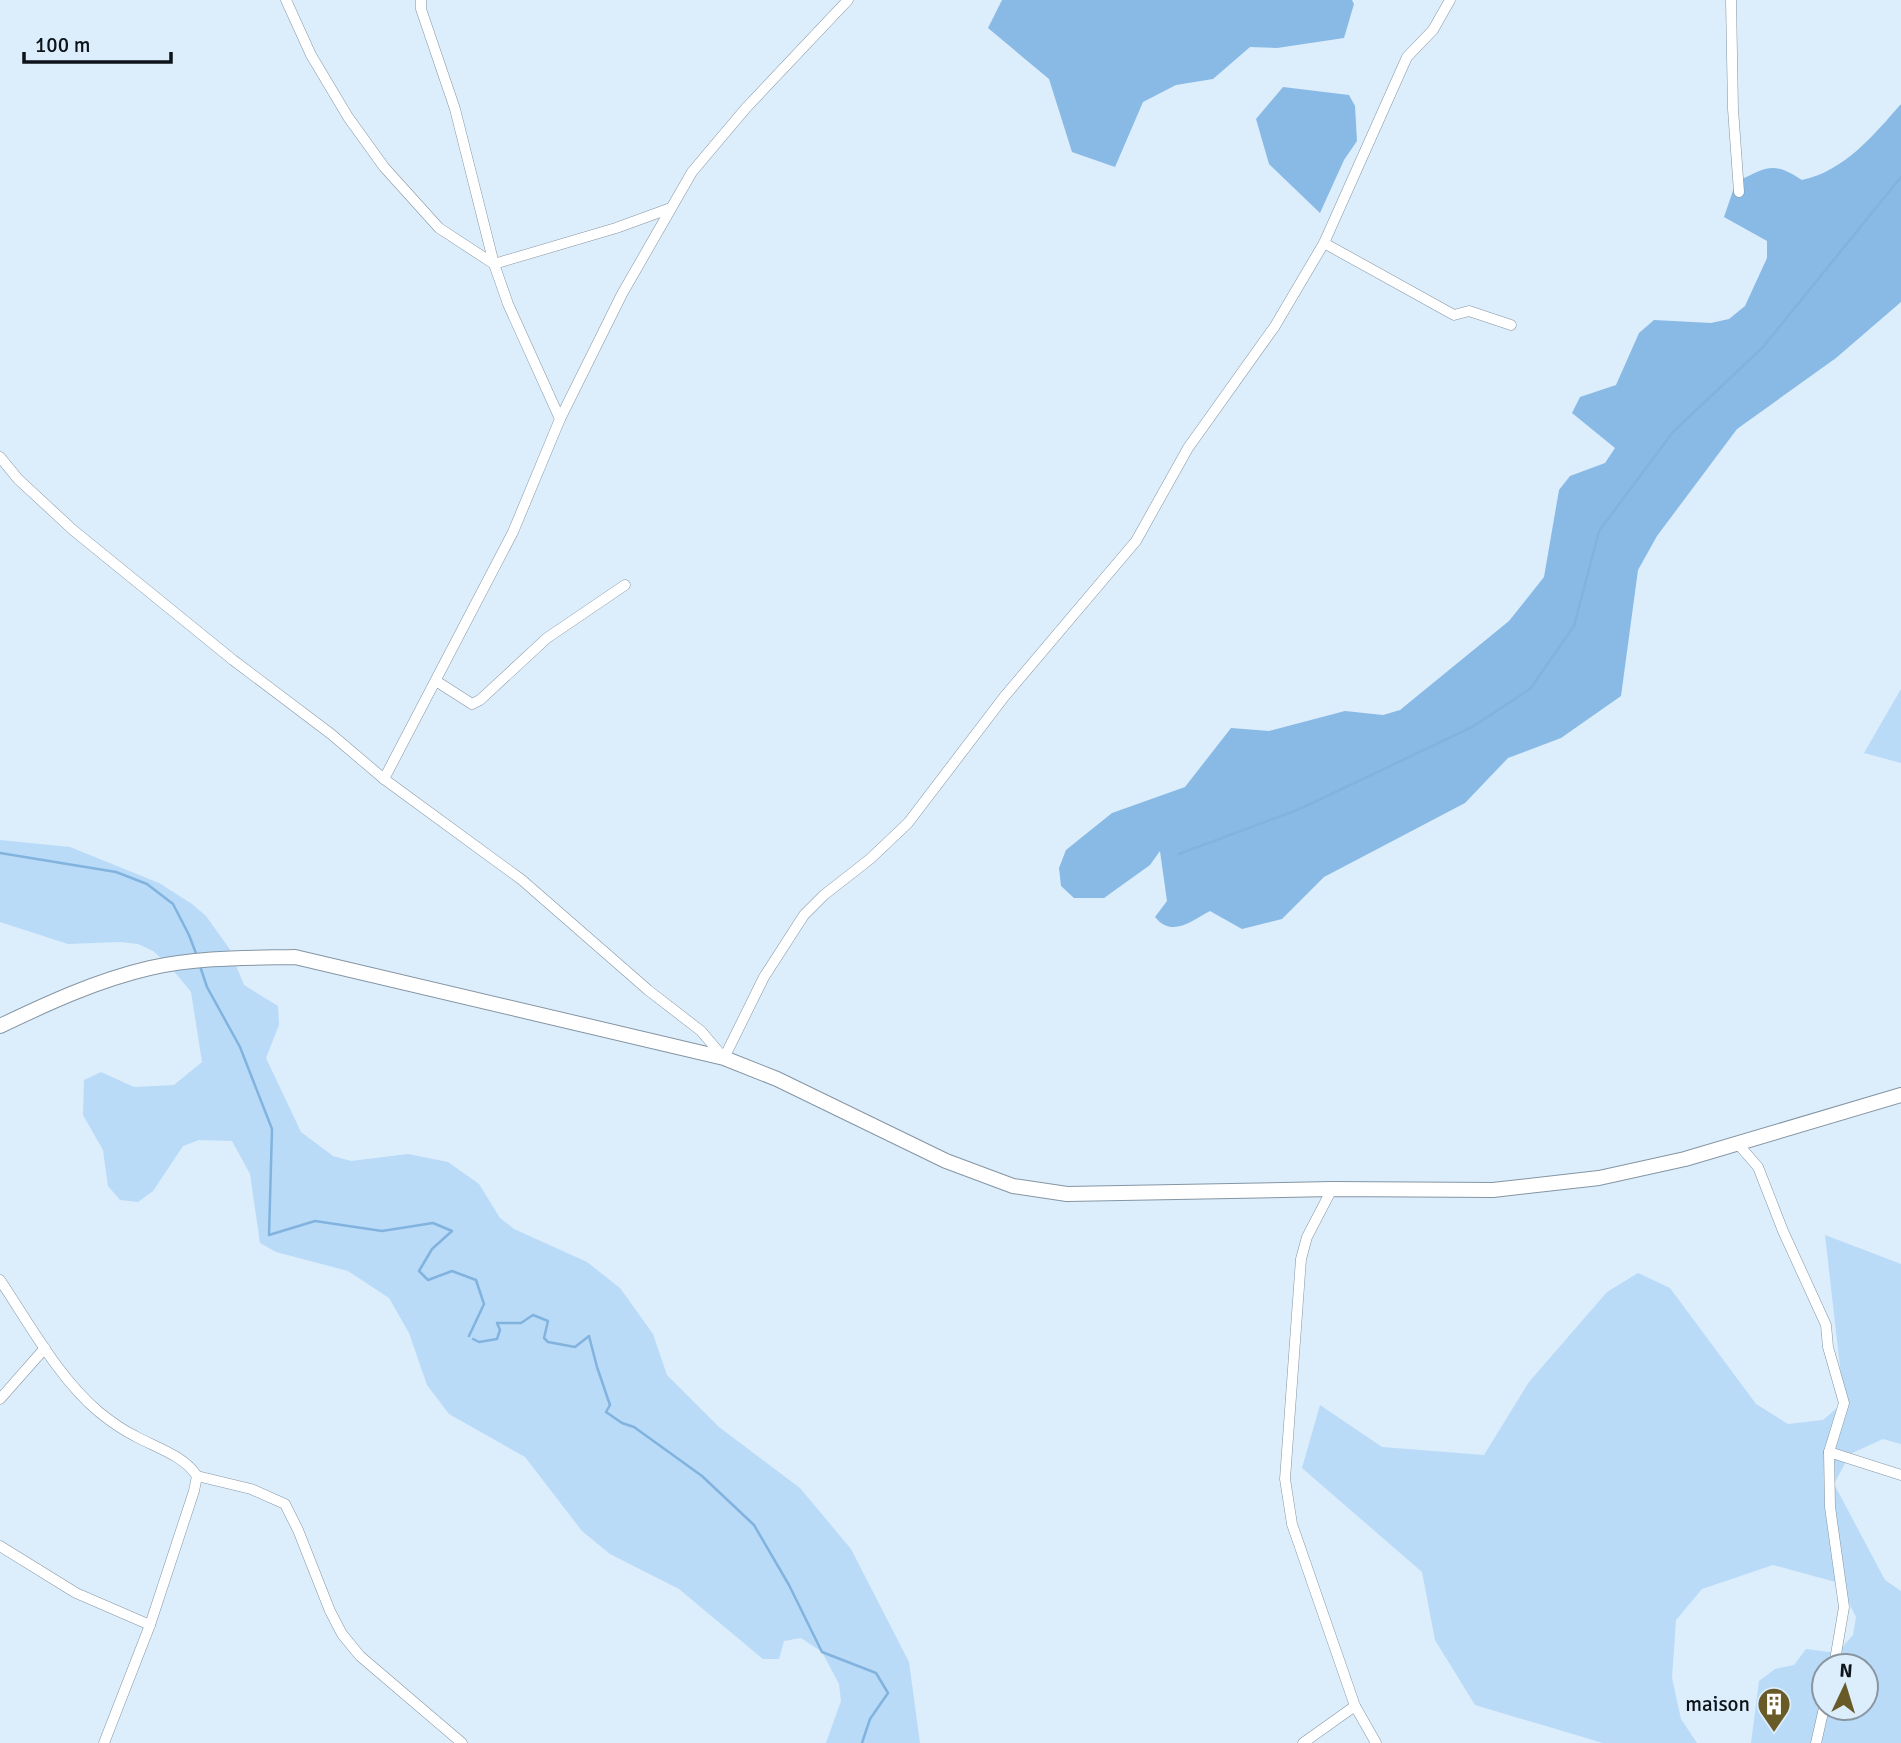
<svg xmlns="http://www.w3.org/2000/svg" width="1901" height="1743" font-family="Signika,sans-serif">
	<style>
		.green { fill: #b9dbf8; fill-rule: evenodd }
		.forest { fill: #88bae5 }
		.lines { fill: none; stroke-linecap: round; stroke-linejoin: round }
		.stream { stroke: #81b3de; stroke-width: 2.5 }
		.street-casing { stroke: #8495a3; stroke-width: 11 }
		.secondary-casing { stroke: #8495a3; stroke-width: 16 }
		.street { stroke: #fff; stroke-width: 10 }
		.secondary { stroke: #fff; stroke-width: 14 }
		.labels { text-anchor: middle; stroke-width: 5; stroke-linejoin: round; paint-order: stroke }
		.poi-label { font-size: 21px; fill: #0d1318; stroke: #dcedfc; text-anchor: end }
	</style>
	<rect width="100%" height="100%" fill="#dcedfc"/>
	<!-- green -->
	<g class="green">
		<path d="M 1901,689 L 1901,763 L 1864,753 Z"/>
		<path d="M 0,840 L 70,847 L 159,883 L 192,904 L 206,916 L 229,948 L 244,985 L 278,1006 L 279,1025 L 266,1058 L 301,1132 L 333,1156 L 351,1161 L 408,1154 L 448,1162 L 479,1184 L 500,1218 L 514,1229 L 587,1262 L 620,1288 L 653,1334 L 667,1375 L 719,1427 L 800,1488 L 851,1549 L 909,1662 L 920,1743 L 826,1743 L 841,1701 L 839,1684 L 822,1652 L 801,1638 L 784,1641 L 779,1659 L 763,1659 L 679,1589 L 610,1554 L 582,1531 L 525,1457 L 449,1414 L 427,1385 L 409,1333 L 389,1298 L 348,1271 L 276,1252 L 260,1243 L 250,1174 L 232,1141 L 199,1140 L 183,1146 L 153,1191 L 138,1202 L 120,1200 L 108,1186 L 103,1150 L 83,1115 L 84,1080 L 101,1072 L 134,1087 L 174,1085 L 202,1062 L 191,992 L 168,964 L 153,951 L 138,944 L 120,942 L 68,944 L 0,922 Z"/>
		<path d="M 1825,1235 L 1901,1264 L 1901,1444 L 1883,1439 L 1850,1454 L 1834,1484 L 1885,1580 L 1901,1591 L 1901,1743 L 1751,1743 L 1759,1681 L 1775,1669 L 1794,1665 L 1806,1649 L 1837,1653 L 1853,1635 L 1856,1617 L 1839,1583 L 1773,1565 L 1702,1589 L 1676,1620 L 1672,1678 L 1681,1719 L 1697,1743 L 1603,1743 L 1475,1705 L 1435,1640 L 1422,1572 L 1302,1468 L 1320,1405 L 1382,1447 L 1484,1455 L 1529,1382 L 1607,1292 L 1638,1273 L 1670,1288 L 1756,1404 L 1788,1424 L 1823,1420 L 1844,1402 ZM 1824,1666 L 1866,1666 L 1866,1708 L 1824,1708 Z"/>
	</g>
	<!-- forest -->
	<g class="forest">
		<path d="M 1002,0 L 1352,0 L 1354,4 L 1344,38 L 1277,48 L 1250,47 L 1213,79 L 1176,85 L 1143,102 L 1115,167 L 1072,152 L 1049,79 L 988,28 Z"/>
		<path d="M 1283,87 L 1349,95 L 1355,106 L 1357,141 L 1344,160 L 1320,213 L 1269,164 L 1256,119 Z"/>
		<path d="M 1901,104 L 1901,302 L 1836,358 L 1737,429 L 1657,536 L 1638,570 L 1621,696 L 1561,738 L 1508,758 L 1465,803 L 1324,877 L 1282,919 L 1242,929 L 1210,911 C 1191,921 1172,938 1155,917 L 1167,901 L 1160,851 L 1150,865 L 1104,898 L 1074,898 L 1061,886 L 1059,868 L 1066,850 L 1112,813 L 1185,787 L 1231,728 L 1269,731 L 1345,711 L 1383,715 L 1400,710 L 1509,621 L 1544,577 L 1559,490 L 1570,476 L 1605,463 L 1615,448 L 1572,413 L 1580,397 L 1616,385 L 1639,333 L 1654,320 L 1711,323 L 1729,319 L 1745,306 L 1767,258 L 1767,241 L 1724,217 L 1736,182 C 1766,168 1772,160 1802,180 C 1844,171 1873,136 1901,104 Z"/>
	</g>
	<g class="lines">
		<!-- stream -->
		<g class="stream">
			<path d="M 0,853 L 116,872 L 147,884 L 173,904 L 189,935 L 197,956"/>
			<path d="M 1179,854 L 1302,808 L 1472,727 L 1530,689 L 1574,626 L 1599,531 L 1673,432 L 1763,347 L 1901,177"/>
			<path d="M 200,966 L 207,987 L 240,1047 L 272,1129 L 269,1235 L 315,1221 L 382,1231 L 433,1223 L 452,1231 L 432,1249 L 419,1271 L 428,1280 L 452,1271 L 476,1280 L 484,1304 L 469,1336"/>
			<path d="M 473,1339 L 479,1342 L 497,1339 L 500,1330 L 497,1323 L 521,1323 L 533,1315 L 548,1321 L 544,1338 L 548,1342 L 575,1347 L 589,1336 L 597,1367 L 610,1405 L 606,1412 L 622,1423 L 634,1427 L 702,1476 L 754,1525 L 789,1585 L 822,1652 L 876,1673 L 888,1693 L 870,1719 L 862,1743"/>
		</g>
		<defs>
			<g id="street">
				<path d="M 286,0 L 311,55 L 348,117 L 384,167 L 439,228 L 494,264 L 616,228 L 671,208"/>
				<path d="M 421,0 L 421,9 L 455,109 L 494,264 L 508,304 L 560,419"/>
				<path d="M 1731,0 L 1733,109 L 1739,192"/>
				<path d="M 1324,243 L 1454,315 L 1469,311 L 1511,325"/>
				<path d="M 0,457 L 18,479 L 73,530 L 233,660 L 331,734 L 384,779 L 522,880 L 648,990 L 701,1031 L 724,1058 L 764,977 L 804,915 L 824,895 L 870,859 L 908,823 L 1004,697 L 1136,541 L 1188,448 L 1275,326 L 1324,243 L 1407,57 L 1433,30 L 1450,0"/>
				<path d="M 436,681 L 472,704 L 480,700 L 547,638 L 625,585"/>
				<path d="M 384,779 L 513,532 L 560,419 L 622,294 L 692,172 L 746,108 L 848,0"/>
				<path d="M 1738,1144 L 1758,1167 L 1783,1231 L 1826,1325 L 1828,1347 L 1844,1403 L 1829,1452 L 1830,1507 L 1844,1607 L 1834,1666"/>
				<path d="M 1332,1189 L 1307,1237 L 1301,1259 L 1285,1479 L 1292,1524 L 1355,1706 L 1376,1743"/>
				<path d="M 0,1280 C 29,1323 59,1379 99,1412 C 110,1421 123,1430 135,1436 C 157,1448 183,1455 197,1476 L 194,1491 L 150,1625 L 104,1743"/>
				<path d="M 0,1399 L 45,1348"/>
				<path d="M 1829,1452 L 1901,1475"/>
				<path d="M 197,1476 L 251,1489 L 285,1504 L 298,1530 L 330,1611 L 342,1634 L 360,1656 L 462,1743"/>
				<path d="M 0,1546 L 76,1593 L 150,1625"/>
				<path d="M 1303,1743 L 1355,1706"/>
				<path d="M 1816,1743 L 1824,1708"/>
			</g>
			<path id="secondary" d="M 0,1026 C 48,1003 98,980 150,968 C 197,957 248,958 295,957 L 724,1058 L 777,1079 L 946,1161 L 1013,1186 L 1067,1194 L 1332,1189 L 1493,1190 L 1599,1178 L 1685,1159 L 1901,1095"/>
		</defs>
		<!-- street casing -->
		<use href="#street" class="street-casing"/>
		<!-- secondary casing -->
		<use href="#secondary" class="secondary-casing"/>
		<!-- street -->
		<use href="#street" class="street"/>
		<!-- secondary -->
		<use href="#secondary" class="secondary"/>
	</g>
	<!-- icons -->
	<defs>
		<symbol id="building-pin" viewBox="-11 -11 22 30"><path d="M0 17L-7.5 6A9.5 9.5 0 1 1 7.5 6Z" fill="#695b28" stroke="#dcedfc"/><path d="M-4-6H4V6H1V3H-1V6H-4ZM-2.5-4.3h1.7v1.8h-1.7ZM.8-4.3h1.7v1.8H.8ZM-2.5-1h1.7V.8h-1.7ZM.8-1h1.7V.8H.8Z" fill="#fff"/></symbol>
	</defs>
	<g fill-rule="evenodd">
		<use href="#building-pin" x="1755" y="1685" width="38" height="52"/>
	</g>
	<g class="labels">
		<!-- poi labels -->
		<g class="poi-label">
			<text x="1750" y="1711">maison</text>
		</g>
	</g>
	<!-- north arrow -->
	<g transform="translate(1845 1687) rotate(4)"><circle r="33" fill="#dcedfc" stroke="#8996a1" stroke-width="2"/>
	<path d="M0-5L12 26L0 18L-12 26Z" fill="#695b28"/>
	<text y="-10" font-size="19" font-weight="bold" text-anchor="middle" fill="#0d1318">N</text>
	</g>
	<!-- scale -->
	<path d="M24 52v10h147v-10" fill="none" stroke="#0d1318" stroke-width="3.5"/>
	<text x="35" y="52" font-size="21" fill="#0d1318" stroke="#dcedfc" stroke-width="5" paint-order="stroke">100 m</text>
</svg>
